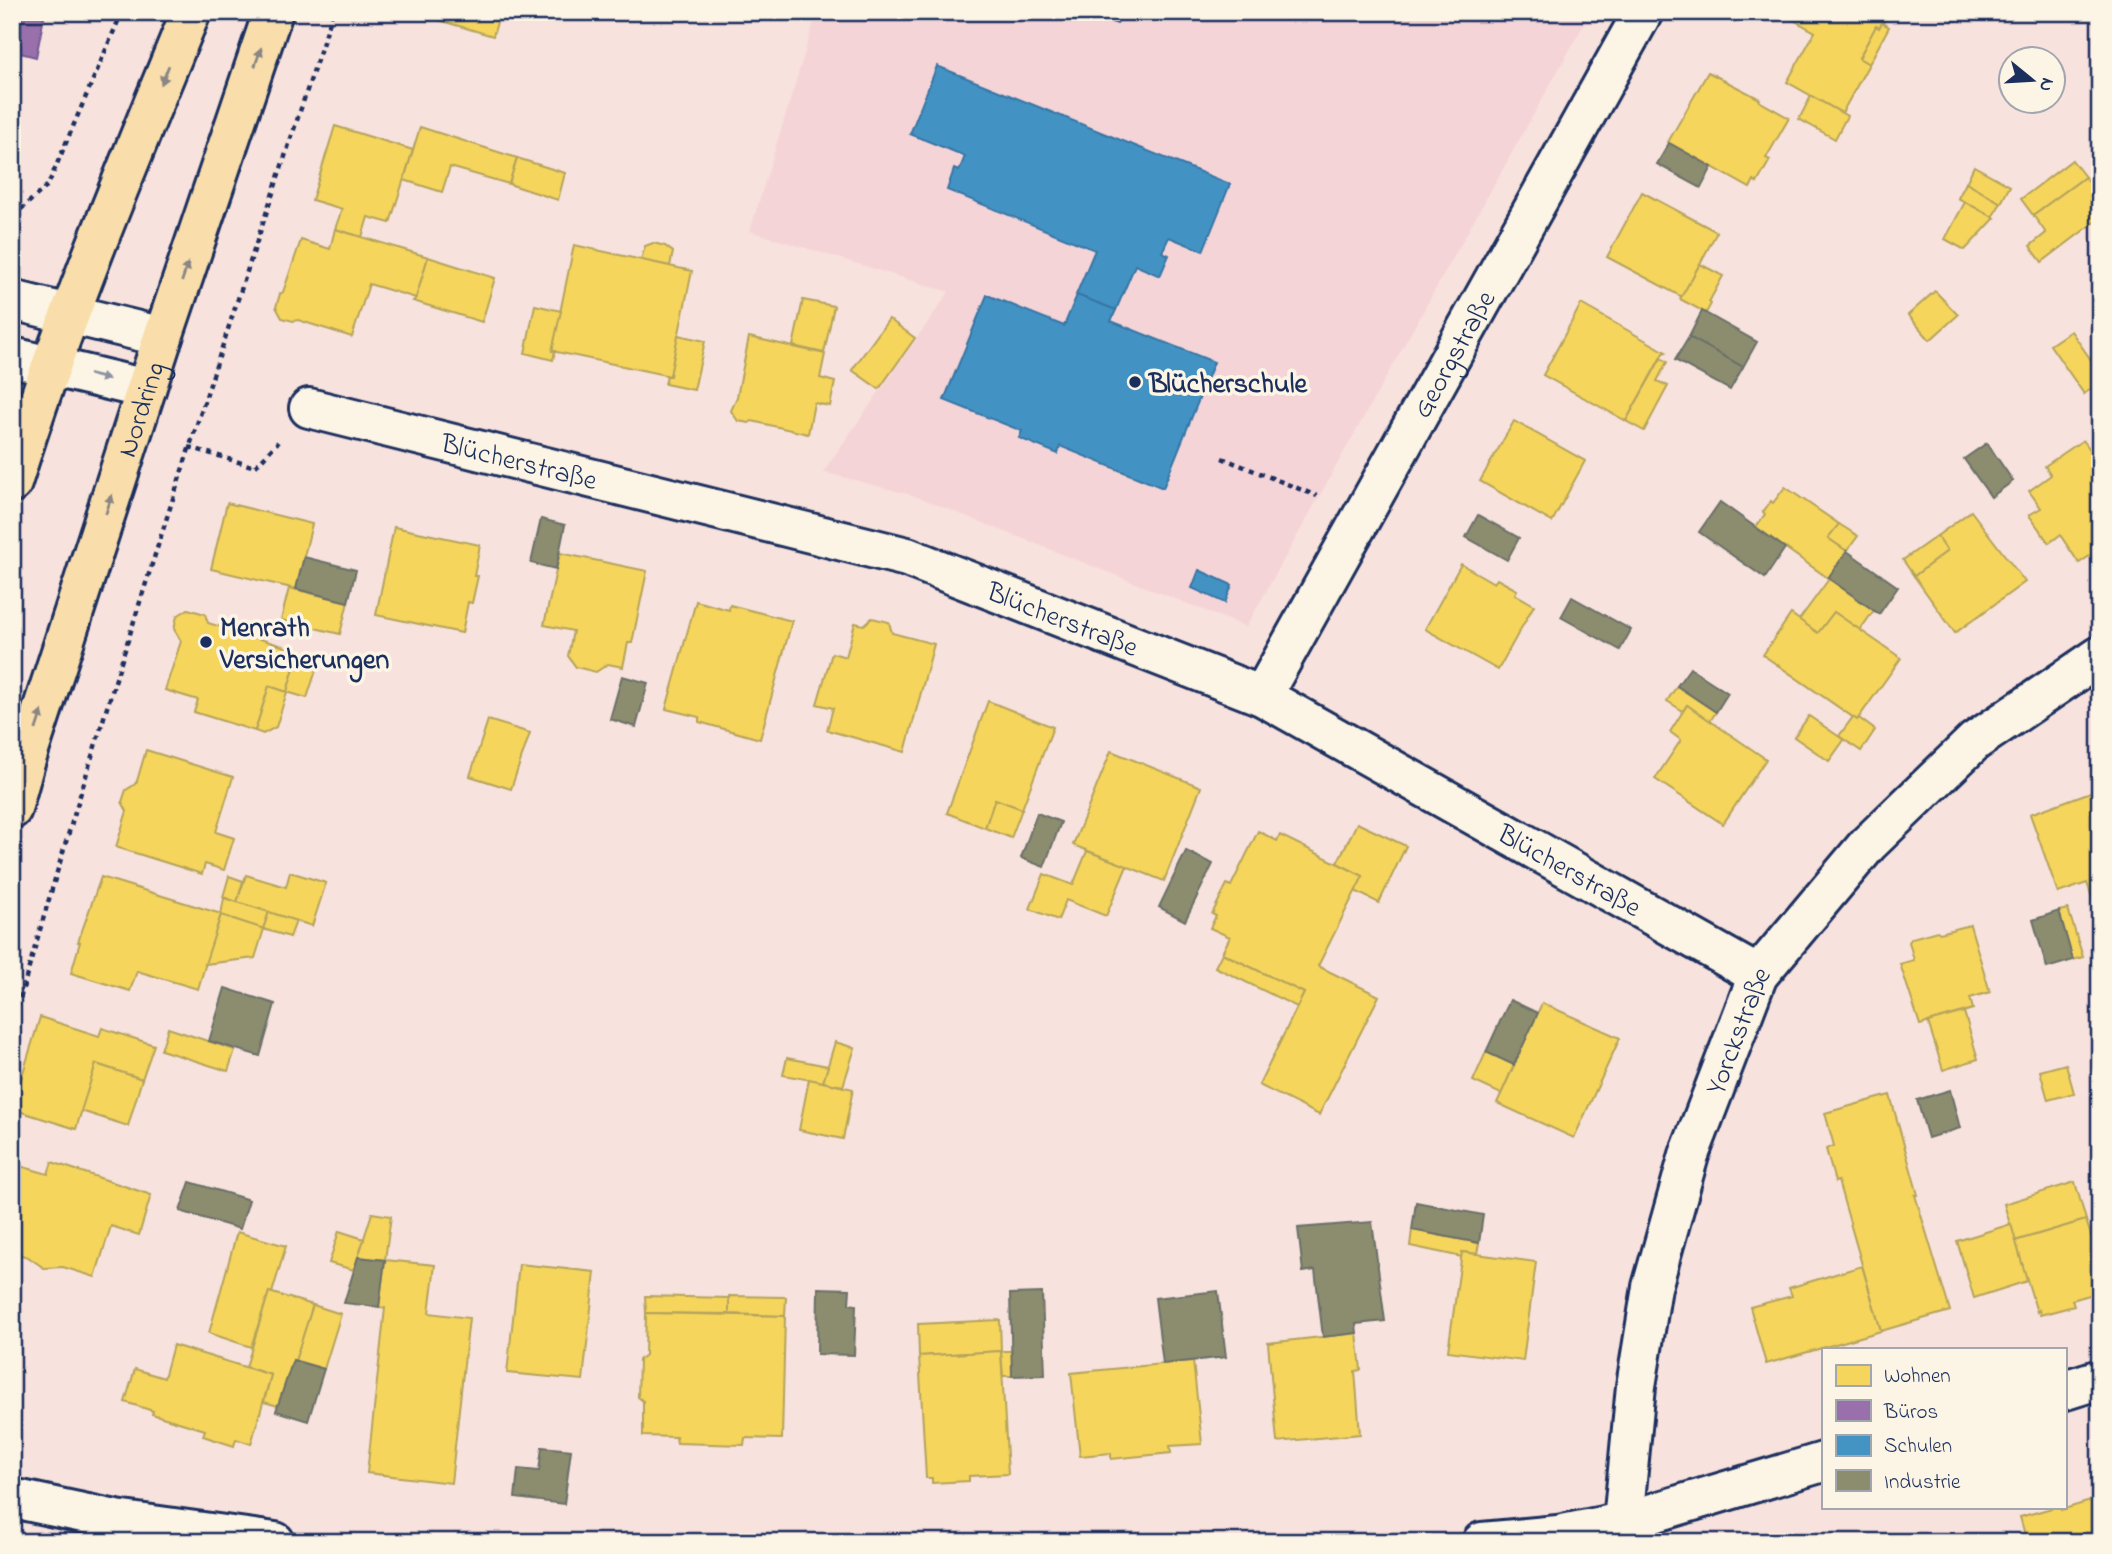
<svg xmlns="http://www.w3.org/2000/svg" width="2112" height="1554" font-family="'Indie Flower',sans-serif">
	<style>
		.built { fill: #f5d4d7 }
		.homes { fill: #f6d55c; stroke: #b4a35d; stroke-width: 2 }
		.offices { fill: #9970ab; stroke: #735c94; stroke-width: 2 }
		.schools { fill: #4393c3; stroke: #3775a5; stroke-width: 2 }
		.industry { fill: #8c8c6e; stroke: #6a7069; stroke-width: 2 }
		.lines { fill: none; stroke-linecap: round; stroke-linejoin: round }
		.street-casing { stroke: #1b2f5e; stroke-width: 44 }
		.secondary-casing { stroke: #1b2f5e; stroke-width: 44 }
		.primary-casing { stroke: #1b2f5e; stroke-width: 44 }
		.path { stroke: #1b2f5e; stroke-width: 4.5; stroke-dasharray: 5 5; stroke-linecap: butt }
		.street { stroke: #fcf5e5; stroke-width: 38 }
		.secondary { stroke: #fcf5e5; stroke-width: 38 }
		.primary { stroke: #f9deab; stroke-width: 38 }
		.oneway { fill: #8a8684 }
		.oneway2 { fill: #8c92a2 }
		.poi-dot { fill: #1b2f5e; stroke: #fcf5e5; stroke-width: 2.5 }
		.labels { text-anchor: middle; stroke-width: 7; stroke-linejoin: round; paint-order: stroke }
		.street-label { font-size: 28px; fill: #1b2f5e; stroke: #fcf5e5 }
		.poi-label { font-size: 28px; font-weight: bold; fill: #1b2f5e; stroke: #fcf5e5; text-anchor: start }
	</style>
	<rect width="100%" height="100%" fill="#f8e2dd"/>
	<filter id="ink" filterUnits="userSpaceOnUse"><feTurbulence type="fractalNoise" baseFrequency=".0143" numOctaves="2"/><feDisplacementMap in="SourceGraphic" scale="14" xChannelSelector="R" yChannelSelector="G"/><feConvolveMatrix kernelMatrix="1 2 1 2 8 2 1 2 1" color-interpolation-filters="sRGB"/></filter>
	<g filter="url(#ink)">
		<!-- built -->
		<path class="built" d="M 817,12 L 1591,12 L 1246,627 L 915,496 L 823,472 L 949,292 L 750,231 Z"/>
		<!-- homes -->
		<g class="homes">
			<path d="M 411,12 L 500,12 L 493,36 Z"/>
			<path d="M 1779,12 L 1885,12 L 1882,18 L 1885,20 L 1879,28 L 1876,27 L 1859,58 L 1869,64 L 1842,113 L 1787,82 L 1815,32 Z"/>
			<path d="M 1942,12 L 1963,12 L 1956,21 Z"/>
			<path d="M 1882,23 L 1889,27 L 1869,64 L 1859,58 L 1876,26 L 1879,28 Z"/>
			<path d="M 1708,72 L 1760,99 L 1759,101 L 1789,118 L 1766,158 L 1770,160 L 1757,183 L 1754,180 L 1750,188 L 1668,142 Z"/>
			<path d="M 1811,96 L 1847,116 L 1835,139 L 1799,119 Z"/>
			<path d="M 335,126 L 413,150 L 390,223 L 368,217 L 362,237 L 335,229 L 342,209 L 312,200 Z"/>
			<path d="M 420,127 L 517,158 L 509,184 L 450,167 L 442,192 L 404,180 Z"/>
			<path d="M 517,158 L 565,173 L 558,200 L 509,184 Z"/>
			<path d="M 2072,160 L 2085,177 L 2033,215 L 2021,199 Z"/>
			<path d="M 1974,166 L 2010,186 L 2001,203 L 1966,183 Z"/>
			<path d="M 2085,177 L 2100,196 L 2100,218 L 2042,262 L 2030,246 L 2046,233 L 2033,215 Z"/>
			<path d="M 1966,183 L 2001,203 L 1992,217 L 1958,198 Z"/>
			<path d="M 1642,192 L 1717,232 L 1682,297 L 1607,257 Z"/>
			<path d="M 1965,202 L 1995,218 L 1965,250 L 1945,239 Z"/>
			<path d="M 335,229 L 428,257 L 416,298 L 369,284 L 352,337 L 298,320 L 293,321 L 282,318 L 276,307 L 280,294 L 283,292 L 301,240 L 330,249 Z"/>
			<path d="M 653,243 L 665,246 L 673,252 L 670,266 L 641,260 L 645,246 Z"/>
			<path d="M 574,245 L 692,271 L 670,376 L 552,351 Z"/>
			<path d="M 428,257 L 495,278 L 482,322 L 413,301 L 416,298 Z"/>
			<path d="M 1700,264 L 1723,276 L 1709,302 L 1711,304 L 1706,313 L 1680,299 Z"/>
			<path d="M 1935,291 L 1958,315 L 1930,340 L 1908,315 Z"/>
			<path d="M 803,300 L 834,306 L 824,353 L 793,346 Z"/>
			<path d="M 1581,304 L 1666,352 L 1663,353 L 1626,421 L 1543,375 Z"/>
			<path d="M 535,305 L 561,311 L 552,351 L 555,351 L 553,360 L 525,353 Z"/>
			<path d="M 889,319 L 915,338 L 879,389 L 852,370 Z"/>
			<path d="M 2071,331 L 2100,373 L 2100,382 L 2084,394 L 2050,345 Z"/>
			<path d="M 678,335 L 705,341 L 694,390 L 665,384 L 667,376 L 670,376 Z"/>
			<path d="M 749,337 L 825,354 L 820,378 L 835,382 L 830,406 L 814,403 L 808,434 L 752,421 L 749,423 L 738,421 L 731,411 L 737,397 Z"/>
			<path d="M 1661,358 L 1667,362 L 1657,381 L 1668,386 L 1644,431 L 1626,421 Z"/>
			<path d="M 1514,421 L 1585,461 L 1552,522 L 1480,481 Z"/>
			<path d="M 2083,440 L 2100,463 L 2100,549 L 2079,563 L 2060,535 L 2049,543 L 2029,515 L 2041,508 L 2029,491 L 2051,475 L 2045,466 Z"/>
			<path d="M 1785,487 L 1839,524 L 1828,538 L 1847,551 L 1828,578 L 1756,527 L 1765,514 L 1763,512 L 1771,501 L 1773,503 Z"/>
			<path d="M 227,503 L 312,524 L 296,589 L 211,569 Z"/>
			<path d="M 1971,511 L 2025,582 L 1955,633 L 1914,576 L 1947,551 L 1937,536 Z"/>
			<path d="M 1839,524 L 1858,536 L 1847,551 L 1828,538 Z"/>
			<path d="M 394,527 L 480,545 L 474,576 L 478,576 L 472,603 L 468,602 L 462,633 L 376,615 Z"/>
			<path d="M 1937,536 L 1947,551 L 1914,576 L 1903,560 Z"/>
			<path d="M 560,553 L 647,571 L 632,643 L 628,643 L 623,667 L 608,664 L 596,672 L 576,667 L 568,656 L 573,631 L 544,625 Z"/>
			<path d="M 1461,564 L 1494,583 L 1497,579 L 1517,590 L 1515,594 L 1534,605 L 1498,670 L 1425,629 Z"/>
			<path d="M 1829,579 L 1874,610 L 1860,630 L 1834,612 L 1818,633 L 1799,620 Z"/>
			<path d="M 289,588 L 348,602 L 340,634 L 281,620 Z"/>
			<path d="M 696,601 L 729,610 L 730,605 L 792,621 L 760,739 L 699,722 L 699,717 L 666,709 Z"/>
			<path d="M 188,609 L 205,614 L 208,623 L 299,651 L 287,692 L 269,686 L 255,731 L 194,712 L 198,700 L 165,690 L 181,641 L 174,629 L 177,616 Z"/>
			<path d="M 1834,612 L 1901,658 L 1857,720 L 1763,655 L 1791,614 L 1818,633 Z"/>
			<path d="M 872,618 L 889,622 L 892,633 L 934,644 L 905,752 L 827,730 L 833,708 L 817,704 L 832,653 L 846,657 L 855,623 L 864,625 Z"/>
			<path d="M 299,651 L 320,658 L 307,698 L 287,692 Z"/>
			<path d="M 269,686 L 287,692 L 276,727 L 263,734 L 255,731 Z"/>
			<path d="M 1677,686 L 1716,712 L 1710,721 L 1687,705 L 1683,711 L 1667,701 Z"/>
			<path d="M 988,701 L 1053,727 L 1022,809 L 995,799 L 985,828 L 947,813 Z"/>
			<path d="M 1687,705 L 1766,759 L 1723,824 L 1655,779 L 1681,740 L 1670,732 Z"/>
			<path d="M 1809,716 L 1844,740 L 1829,761 L 1794,737 Z"/>
			<path d="M 1853,717 L 1857,720 L 1859,718 L 1875,730 L 1861,751 L 1839,736 Z"/>
			<path d="M 488,720 L 530,733 L 511,789 L 470,776 Z"/>
			<path d="M 146,750 L 233,777 L 216,832 L 234,838 L 224,870 L 205,864 L 202,874 L 116,847 L 127,811 L 122,802 L 126,790 L 134,785 L 137,781 Z"/>
			<path d="M 1111,751 L 1201,787 L 1164,881 L 1073,845 Z"/>
			<path d="M 2099,789 L 2100,904 L 2095,906 L 2087,883 L 2058,893 L 2030,814 Z"/>
			<path d="M 995,799 L 1022,809 L 1011,838 L 985,828 Z"/>
			<path d="M 1357,823 L 1406,846 L 1379,903 L 1355,891 L 1363,876 L 1337,863 Z"/>
			<path d="M 1258,831 L 1277,841 L 1280,835 L 1363,876 L 1318,966 L 1379,996 L 1319,1115 L 1259,1085 L 1304,993 L 1222,953 L 1230,937 L 1210,928 L 1216,916 L 1212,914 L 1227,884 L 1231,886 Z"/>
			<path d="M 1087,851 L 1127,866 L 1106,916 L 1066,900 L 1058,920 L 1030,909 L 1044,874 L 1073,885 Z"/>
			<path d="M 290,872 L 326,883 L 312,926 L 237,902 L 246,875 L 286,887 Z"/>
			<path d="M 229,876 L 243,881 L 237,902 L 223,897 Z"/>
			<path d="M 101,877 L 221,914 L 198,989 L 137,971 L 130,991 L 71,973 L 80,942 L 78,942 Z"/>
			<path d="M 224,898 L 269,912 L 263,929 L 221,915 Z"/>
			<path d="M 2068,909 L 2083,957 L 2073,960 L 2059,911 Z"/>
			<path d="M 269,912 L 296,921 L 290,937 L 263,929 Z"/>
			<path d="M 221,915 L 264,929 L 255,958 L 205,964 Z"/>
			<path d="M 1970,925 L 1990,992 L 1970,998 L 1973,1009 L 1920,1025 L 1900,964 L 1914,960 L 1909,942 L 1912,938 L 1937,931 L 1940,933 Z"/>
			<path d="M 1222,953 L 1304,993 L 1297,1007 L 1215,967 Z"/>
			<path d="M 1542,1003 L 1620,1038 L 1574,1138 L 1497,1103 Z"/>
			<path d="M 1964,1012 L 1978,1059 L 1943,1070 L 1928,1022 Z"/>
			<path d="M 40,1017 L 99,1036 L 102,1028 L 154,1045 L 142,1079 L 96,1064 L 76,1129 L 12,1109 Z"/>
			<path d="M 168,1028 L 235,1050 L 228,1071 L 161,1050 Z"/>
			<path d="M 835,1042 L 855,1048 L 843,1086 L 823,1082 Z"/>
			<path d="M 1486,1052 L 1514,1065 L 1501,1094 L 1473,1081 Z"/>
			<path d="M 787,1058 L 828,1066 L 823,1082 L 783,1075 Z"/>
			<path d="M 96,1064 L 142,1079 L 128,1126 L 81,1111 Z"/>
			<path d="M 2066,1064 L 2074,1093 L 2048,1100 L 2040,1071 Z"/>
			<path d="M 809,1079 L 853,1089 L 843,1139 L 799,1130 Z"/>
			<path d="M 1890,1095 L 1918,1195 L 1915,1195 L 1950,1311 L 1881,1331 L 1838,1181 L 1835,1182 L 1826,1149 L 1834,1146 L 1825,1113 Z"/>
			<path d="M 52,1162 L 151,1195 L 139,1235 L 111,1226 L 95,1277 L 63,1267 L 44,1268 L 28,1257 L 12,1252 L 12,1192 L 20,1166 L 48,1174 Z"/>
			<path d="M 2075,1182 L 2086,1220 L 2015,1241 L 2004,1204 Z"/>
			<path d="M 372,1213 L 391,1216 L 385,1260 L 358,1257 Z"/>
			<path d="M 2086,1220 L 2100,1264 L 2100,1292 L 2072,1300 L 2074,1306 L 2040,1315 L 2039,1310 L 2037,1312 L 2015,1241 Z"/>
			<path d="M 2011,1224 L 2027,1281 L 1974,1298 L 1957,1241 Z"/>
			<path d="M 1412,1230 L 1479,1243 L 1477,1254 L 1462,1252 L 1462,1257 L 1410,1246 Z"/>
			<path d="M 339,1231 L 364,1239 L 354,1270 L 329,1263 Z"/>
			<path d="M 237,1232 L 286,1246 L 272,1293 L 269,1292 L 251,1347 L 209,1333 Z"/>
			<path d="M 1462,1252 L 1536,1262 L 1523,1361 L 1448,1351 Z"/>
			<path d="M 385,1260 L 435,1265 L 429,1313 L 469,1318 L 451,1483 L 367,1473 L 385,1308 L 379,1307 Z"/>
			<path d="M 519,1264 L 595,1272 L 583,1380 L 507,1373 Z"/>
			<path d="M 1862,1266 L 1881,1331 L 1766,1364 L 1750,1307 L 1792,1296 L 1789,1288 Z"/>
			<path d="M 269,1292 L 313,1305 L 295,1361 L 293,1360 L 278,1406 L 264,1402 L 271,1375 L 246,1367 Z"/>
			<path d="M 645,1296 L 729,1298 L 729,1314 L 646,1313 Z"/>
			<path d="M 729,1296 L 786,1297 L 785,1316 L 729,1314 Z"/>
			<path d="M 313,1305 L 341,1314 L 324,1369 L 295,1361 Z"/>
			<path d="M 646,1313 L 785,1316 L 782,1439 L 745,1438 L 744,1445 L 677,1443 L 676,1437 L 643,1436 L 643,1401 L 638,1397 L 639,1360 L 645,1355 Z"/>
			<path d="M 1000,1320 L 1001,1351 L 919,1356 L 918,1324 Z"/>
			<path d="M 1357,1333 L 1361,1370 L 1355,1371 L 1360,1434 L 1277,1442 L 1268,1343 Z"/>
			<path d="M 173,1345 L 271,1375 L 251,1444 L 236,1439 L 234,1446 L 203,1436 L 205,1430 L 152,1414 L 153,1411 L 125,1402 L 135,1369 L 164,1378 Z"/>
			<path d="M 1001,1351 L 1008,1474 L 969,1476 L 969,1481 L 932,1483 L 932,1478 L 926,1478 L 919,1356 Z"/>
			<path d="M 1001,1351 L 1012,1351 L 1012,1376 L 1003,1376 Z"/>
			<path d="M 1193,1361 L 1202,1444 L 1170,1446 L 1171,1453 L 1111,1459 L 1111,1453 L 1080,1456 L 1071,1373 Z"/>
			<path d="M 2100,1498 L 2100,1542 L 2027,1542 L 2020,1517 L 2055,1507 L 2060,1507 L 2061,1510 Z"/>
		</g>
		<!-- offices -->
		<path class="offices" d="M 12,12 L 45,12 L 36,57 L 12,51 Z"/>
		<!-- schools -->
		<g class="schools">
			<path d="M 1086,12 L 1122,12 L 1117,24 Z"/>
			<path d="M 937,66 L 1230,184 L 1203,251 L 1169,237 L 1162,252 L 1169,255 L 1160,276 L 1135,265 L 1116,310 L 1076,295 L 1095,250 L 947,190 L 954,169 L 959,171 L 965,156 L 910,134 Z"/>
			<path d="M 987,295 L 1064,326 L 1077,295 L 1116,310 L 1111,321 L 1214,362 L 1163,488 L 1060,446 L 1058,454 L 1019,438 L 1022,431 L 944,400 Z"/>
			<path d="M 1199,570 L 1232,585 L 1225,603 L 1192,588 Z"/>
		</g>
		<!-- industry -->
		<g class="industry">
			<path d="M 1669,143 L 1712,167 L 1701,188 L 1657,164 Z"/>
			<path d="M 1702,311 L 1757,342 L 1743,367 L 1689,337 Z"/>
			<path d="M 1689,337 L 1743,367 L 1730,390 L 1675,360 Z"/>
			<path d="M 1987,443 L 2013,481 L 1991,497 L 1964,459 Z"/>
			<path d="M 1720,502 L 1785,548 L 1765,578 L 1699,532 Z"/>
			<path d="M 1478,515 L 1519,538 L 1507,560 L 1466,537 Z"/>
			<path d="M 541,519 L 565,525 L 556,569 L 531,563 Z"/>
			<path d="M 1847,551 L 1898,587 L 1879,614 L 1828,578 Z"/>
			<path d="M 304,557 L 356,570 L 348,602 L 296,589 Z"/>
			<path d="M 1572,597 L 1631,630 L 1620,650 L 1561,617 Z"/>
			<path d="M 1690,668 L 1728,693 L 1716,712 L 1677,686 Z"/>
			<path d="M 622,676 L 648,683 L 636,727 L 610,719 Z"/>
			<path d="M 1037,813 L 1061,822 L 1044,867 L 1021,858 Z"/>
			<path d="M 1186,851 L 1213,864 L 1185,921 L 1159,907 Z"/>
			<path d="M 2059,911 L 2073,960 L 2047,968 L 2033,920 Z"/>
			<path d="M 225,988 L 275,1004 L 260,1056 L 209,1041 Z"/>
			<path d="M 1510,1000 L 1538,1013 L 1514,1065 L 1486,1052 Z"/>
			<path d="M 1950,1090 L 1960,1128 L 1928,1138 L 1917,1100 Z"/>
			<path d="M 190,1182 L 249,1200 L 240,1229 L 180,1211 Z"/>
			<path d="M 1416,1202 L 1483,1215 L 1479,1243 L 1412,1230 Z"/>
			<path d="M 1372,1222 L 1385,1321 L 1356,1324 L 1357,1333 L 1323,1337 L 1315,1270 L 1303,1272 L 1298,1228 Z"/>
			<path d="M 358,1257 L 385,1260 L 379,1307 L 344,1303 Z"/>
			<path d="M 818,1288 L 850,1289 L 849,1304 L 856,1305 L 854,1355 L 817,1354 Z"/>
			<path d="M 1218,1291 L 1226,1357 L 1163,1364 L 1155,1298 Z"/>
			<path d="M 1042,1293 L 1045,1375 L 1012,1376 L 1010,1294 Z"/>
			<path d="M 293,1360 L 324,1369 L 308,1421 L 276,1411 Z"/>
			<path d="M 542,1447 L 571,1450 L 564,1504 L 515,1498 L 518,1469 L 539,1471 Z"/>
		</g>
		<g class="lines">
			<defs>
				<g id="street">
					<path id="s1" d="M 309,408 L 907,557 L 1262,696 L 1758,975"/>
					<path id="s2" d="M 1262,696 L 1643,12"/>
					<path d="M 2065,1390 L 2100,1379"/>
					<path d="M 12,1498 L 116,1520 L 275,1542"/>
					<path d="M 1482,1542 L 1558,1535 L 1623,1522 L 1823,1462"/>
					<path id="s3" d="M 1626,1542 L 1623,1522 L 1636,1386 L 1652,1287 L 1689,1155 L 1758,975 L 1868,844 L 1975,741 L 2100,656"/>
				</g>
				<g id="secondary">
					<path d="M 12,300 L 163,337"/>
					<path d="M 12,357 L 146,389"/>
				</g>
				<g id="primary">
					<path d="M 12,483 C 62,322 127,167 191,12"/>
					<path id="s4" d="M 12,809 L 24,766 L 163,337 L 273,12"/>
				</g>
			</defs>
			<!-- street casing -->
			<use href="#street" class="street-casing"/>
			<!-- secondary casing -->
			<use href="#secondary" class="secondary-casing"/>
			<!-- primary casing -->
			<use href="#primary" class="primary-casing"/>
			<!-- path -->
			<g class="path">
				<path d="M 12,214 L 19,211 L 48,185 L 122,12"/>
				<path d="M 12,229 L 19,212"/>
				<path d="M 189,447 L 255,467 L 278,442"/>
				<path d="M 1222,458 L 1317,496"/>
				<path d="M 12,1027 C 109,685 221,349 333,12"/>
			</g>
			<!-- street -->
			<use href="#street" class="street"/>
			<!-- secondary -->
			<use href="#secondary" class="secondary"/>
			<!-- primary -->
			<use href="#primary" class="primary"/>
		</g>
		<!-- one-way arrows -->
		<defs><path id="oneway-solid" d="M-6-.8H1V-3.2L6.5 0L1 3.2V.8H-6Z" transform="scale(1.75)"/></defs>
		<g class="oneway">
			<use href="#oneway-solid" transform="translate(258 57) rotate(-71)"/>
			<use href="#oneway-solid" transform="translate(165 75) rotate(112)"/>
			<use href="#oneway-solid" transform="translate(185 272) rotate(-71)"/>
			<use href="#oneway-solid" transform="translate(109 504) rotate(-72)"/>
			<use href="#oneway-solid" transform="translate(39 720) rotate(-72)"/>
		</g>
		<use class="oneway2" href="#oneway-solid" transform="translate(99 377) rotate(14)"/>
	</g>
	<!-- markers -->
	<g class="poi-dot">
		<circle cx="1135" cy="382" r="7"/>
		<circle cx="206" cy="642" r="7"/>
	</g>
	<g class="labels">
		<!-- street labels -->
		<g class="street-label">
			<text dy="10" stroke="none"><textPath href="#s2" startOffset="392">Georgstraße</textPath></text>
			<text dy="10" stroke="none"><textPath href="#s4" startOffset="420">Nordring</textPath></text>
			<text dy="10" stroke="none"><textPath href="#s1" startOffset="217">Blücherstraße</textPath></text>
			<text dy="10" stroke="none"><textPath href="#s1" startOffset="784">Blücherstraße</textPath></text>
			<text dy="10" stroke="none"><textPath href="#s1" startOffset="1351">Blücherstraße</textPath></text>
			<text dy="10" stroke="none"><textPath href="#s3" startOffset="528">Yorckstraße</textPath></text>
		</g>
		<!-- poi labels -->
		<g class="poi-label">
			<text x="1149" y="392">Blücherschule</text>
			<text x="220" y="636">Menrath<tspan x="220" dy="32">Versicherungen</tspan></text>
		</g>
	</g>
	<!-- margin -->
	<rect width="2112" height="1554" fill="none" stroke="#fcf5e5" stroke-width="42"/>
	<rect x="21" y="21" width="2070" height="1512" fill="none" stroke="#1b2f5e" stroke-width="2.5" filter="url(#ink)"/>
	<!-- legend -->
	<rect x="1822" y="1348" width="245" height="161" fill="#fcf5e5" stroke="#a2a6af" stroke-width="2"/>
	<rect x="1836" y="1365" width="35" height="21" fill="#f6d55c" stroke="#a2a6af" stroke-width="2"/>
	<text x="1884" y="1382" font-size="21" fill="#1b2f5e">Wohnen</text>
	<rect x="1836" y="1400" width="35" height="21" fill="#9970ab" stroke="#a2a6af" stroke-width="2"/>
	<text x="1884" y="1418" font-size="21" fill="#1b2f5e">Büros</text>
	<rect x="1836" y="1435" width="35" height="21" fill="#4393c3" stroke="#a2a6af" stroke-width="2"/>
	<text x="1884" y="1452" font-size="21" fill="#1b2f5e">Schulen</text>
	<rect x="1836" y="1470" width="35" height="21" fill="#8c8c6e" stroke="#a2a6af" stroke-width="2"/>
	<text x="1884" y="1488" font-size="21" fill="#1b2f5e">Industrie</text>
	<!-- north arrow -->
	<g transform="translate(2032 80) rotate(108)"><circle r="33" fill="#fcf5e5" stroke="#a2a6af" stroke-width="2"/>
	<path d="M0-5L12 26L0 18L-12 26Z" fill="#1b2f5e"/>
	<text y="-10" font-size="19" font-weight="bold" text-anchor="middle" fill="#1b2f5e">N</text>
	</g>
</svg>
